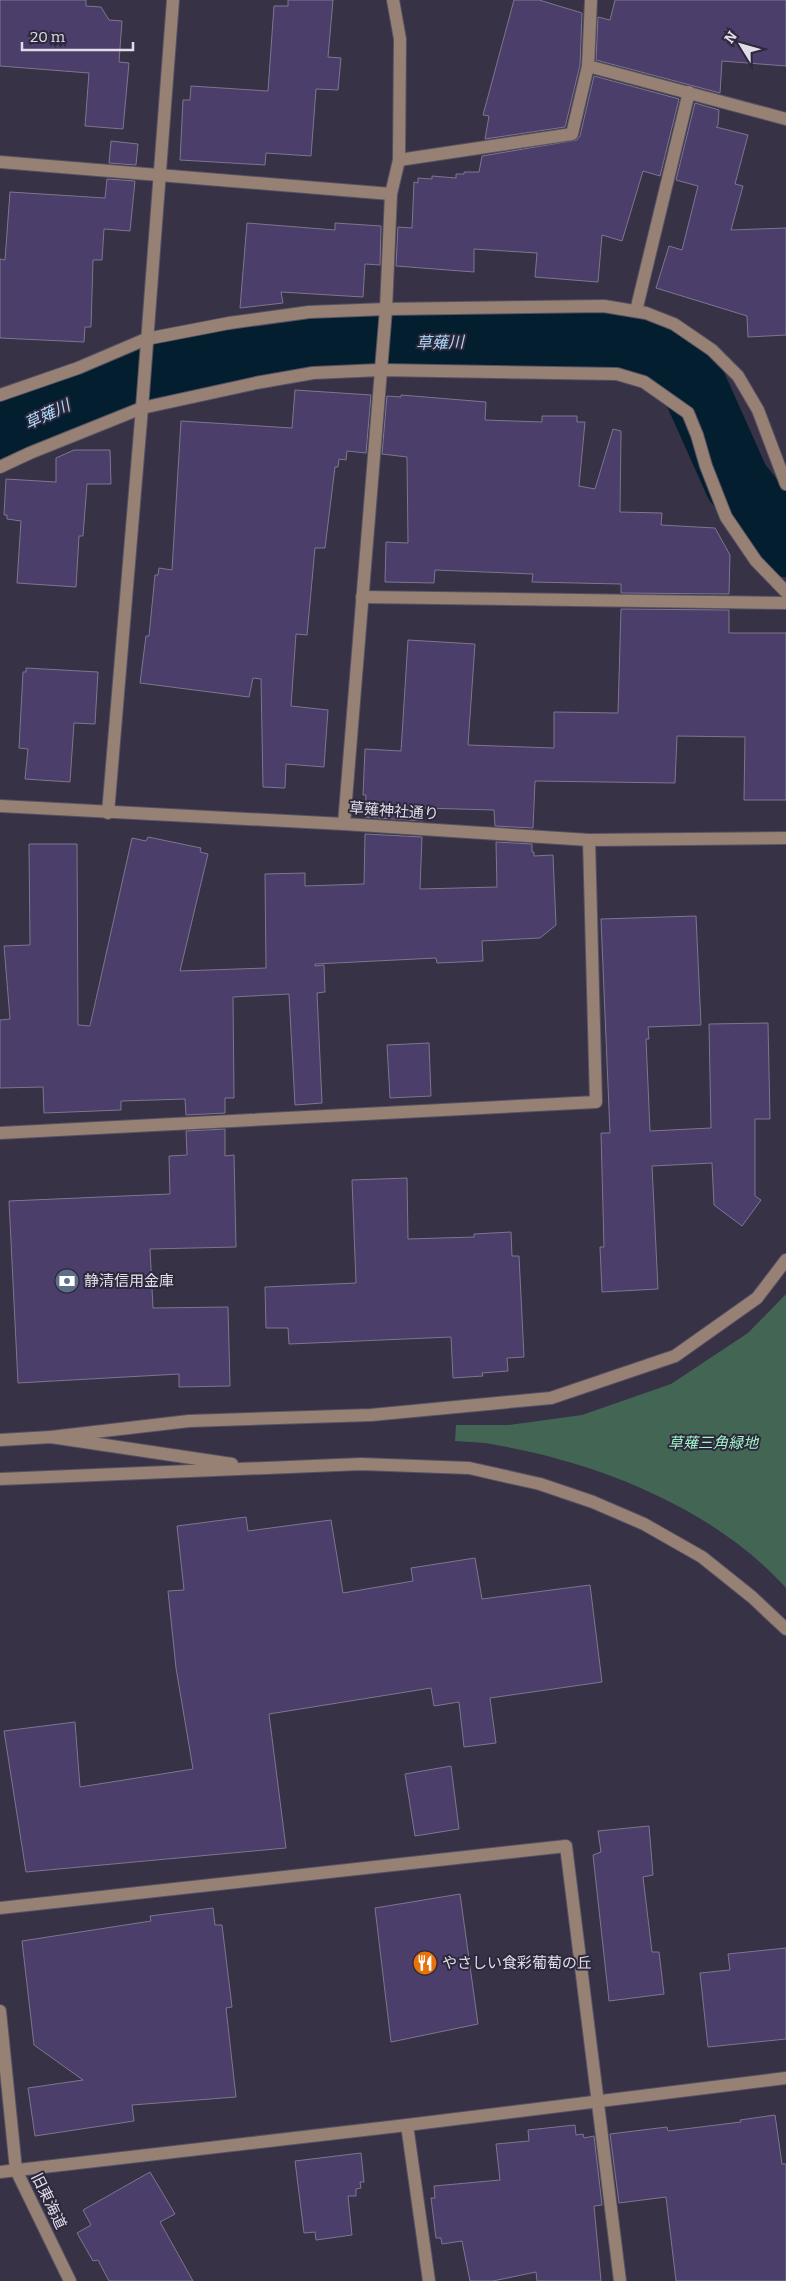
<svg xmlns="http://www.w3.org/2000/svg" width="786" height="2281" font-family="Bitter,'Noto Sans JP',serif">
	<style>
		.green { fill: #436553 }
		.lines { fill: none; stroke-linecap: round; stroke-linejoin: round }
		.river { stroke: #031e2e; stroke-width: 66 }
		.building { fill: #4c3e6a; stroke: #7d768e }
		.minor-casing { stroke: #565163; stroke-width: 14 }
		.minor { stroke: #978074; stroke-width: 12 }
		.labels { text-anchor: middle; stroke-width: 4; stroke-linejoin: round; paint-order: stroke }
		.street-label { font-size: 15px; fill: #e0dde9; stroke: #2d283b }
		.poi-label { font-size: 15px; fill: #e0dde9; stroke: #2d283b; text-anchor: start }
		.park-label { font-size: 15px; font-style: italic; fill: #9ff5c7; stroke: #2d283b }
		.water-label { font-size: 16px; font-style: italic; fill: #add9f8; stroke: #2d283b }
	</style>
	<rect width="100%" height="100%" fill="#383246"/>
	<!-- green -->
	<path class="green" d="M 786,1294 L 786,1588 C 715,1509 600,1463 496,1445 C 483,1442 468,1442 455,1441 L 456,1425 L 509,1425 L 582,1415 L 671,1384 L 748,1333 Z"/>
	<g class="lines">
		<!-- river -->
		<path class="river" d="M 0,436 L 109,385 L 286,343 L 632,340 L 686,368 L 737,482 L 786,544"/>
	</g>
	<!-- building -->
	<g class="building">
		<path d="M 0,0 L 86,0 L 86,6 L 101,7 L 109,20 L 122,21 L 119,62 L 129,63 L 123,129 L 85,126 L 89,73 L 0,66 Z"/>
		<path d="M 288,0 L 333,0 L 328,57 L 341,58 L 338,90 L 316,89 L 311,156 L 266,153 L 265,165 L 180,160 L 183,100 L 190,100 L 191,86 L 268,91 L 274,6 L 288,6 Z"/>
		<path d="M 514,0 L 539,0 L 582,13 L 580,65 L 565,127 L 485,139 L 489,116 L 483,115 Z"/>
		<path d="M 615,0 L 786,0 L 786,66 L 722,61 L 720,93 L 596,60 L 598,17 L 610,20 Z"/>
		<path d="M 594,76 L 679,99 L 660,176 L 643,171 L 622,241 L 602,235 L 598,282 L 535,277 L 537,253 L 474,249 L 474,272 L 396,266 L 398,227 L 412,228 L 414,182 L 418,183 L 418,178 L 432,179 L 432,176 L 456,178 L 456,174 L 464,174 L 464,172 L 479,172 L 482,156 L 577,140 L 580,136 Z"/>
		<path d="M 695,103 L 719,110 L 718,125 L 716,127 L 748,135 L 735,184 L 743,186 L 731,230 L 786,228 L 786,335 L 748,337 L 747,316 L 656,288 L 669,246 L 682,250 L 698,186 L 676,180 Z"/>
		<path d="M 111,141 L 138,144 L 136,165 L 109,163 Z"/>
		<path d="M 107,179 L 135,181 L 130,231 L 104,229 L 102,260 L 93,260 L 91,327 L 85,327 L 84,342 L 0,338 L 0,259 L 5,260 L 10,192 L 105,198 Z"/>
		<path d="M 247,223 L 335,230 L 335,223 L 381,226 L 380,265 L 365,264 L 363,297 L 281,292 L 283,303 L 240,308 Z"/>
		<path d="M 295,390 L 371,395 L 366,453 L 347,451 L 346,460 L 339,459 L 338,467 L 335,467 L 325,548 L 315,548 L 307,635 L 296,634 L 291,706 L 328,710 L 324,767 L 286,764 L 285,788 L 263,787 L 261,679 L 253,678 L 249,697 L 140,683 L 146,636 L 149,636 L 155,575 L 158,575 L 159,568 L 172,570 L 181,421 L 292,428 Z"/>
		<path d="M 401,395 L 486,402 L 485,420 L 542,422 L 542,416 L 577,416 L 577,422 L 585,422 L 579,486 L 595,489 L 613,429 L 621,431 L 620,512 L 662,513 L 661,525 L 715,528 L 730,555 L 729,594 L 621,593 L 621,584 L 532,582 L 533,574 L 435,570 L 434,583 L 385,582 L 386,542 L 408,543 L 407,457 L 382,454 L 387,396 L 401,397 Z"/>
		<path d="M 74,450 L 110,450 L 111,484 L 87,484 L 83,536 L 79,536 L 76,587 L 17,583 L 21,521 L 7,519 L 7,515 L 4,515 L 6,479 L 56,482 L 56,458 Z"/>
		<path d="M 621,609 L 729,610 L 729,633 L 786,633 L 786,800 L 744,800 L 745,737 L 677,736 L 675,783 L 535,781 L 533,828 L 495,826 L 494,810 L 423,808 L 423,821 L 365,817 L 366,795 L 363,795 L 365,749 L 401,751 L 408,640 L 475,644 L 468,745 L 554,748 L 554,712 L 618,713 Z"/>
		<path d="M 26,668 L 98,672 L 95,724 L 74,723 L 70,782 L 25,779 L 28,749 L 19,748 L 23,672 L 26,672 Z"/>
		<path d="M 365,834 L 422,837 L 420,889 L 497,887 L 496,842 L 532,844 L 532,852 L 534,852 L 534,856 L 553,855 L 556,925 L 540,938 L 482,941 L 483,961 L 437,963 L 436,958 L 315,964 L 315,966 L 324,965 L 325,992 L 317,993 L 322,1103 L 295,1105 L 289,994 L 233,997 L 234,1098 L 225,1098 L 225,1113 L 186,1115 L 185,1099 L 121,1101 L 121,1110 L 44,1113 L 43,1087 L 0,1088 L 0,1020 L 10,1019 L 4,946 L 30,945 L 29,844 L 77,844 L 78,1025 L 90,1026 L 132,838 L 146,841 L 148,837 L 201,848 L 200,852 L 208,854 L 180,971 L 266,968 L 265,874 L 305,873 L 305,886 L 364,884 Z"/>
		<path d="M 696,916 L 701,1025 L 648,1027 L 649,1039 L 646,1039 L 650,1131 L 711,1128 L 709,1024 L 768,1023 L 770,1119 L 755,1119 L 755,1196 L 761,1200 L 742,1226 L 714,1205 L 712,1163 L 652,1166 L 658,1289 L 602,1292 L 600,1247 L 604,1247 L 601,1133 L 610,1133 L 601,919 Z"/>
		<path d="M 429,1043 L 431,1096 L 390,1098 L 387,1045 Z"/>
		<path d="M 225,1129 L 225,1156 L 234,1155 L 236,1247 L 150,1249 L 153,1308 L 228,1307 L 230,1386 L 179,1387 L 179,1374 L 18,1383 L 9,1201 L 170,1194 L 169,1156 L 187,1155 L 186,1131 Z"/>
		<path d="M 407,1178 L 408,1239 L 474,1237 L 474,1234 L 511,1232 L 512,1256 L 519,1256 L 524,1357 L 507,1358 L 508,1371 L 482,1373 L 483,1376 L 453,1378 L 451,1337 L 289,1344 L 288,1328 L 266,1328 L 265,1287 L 356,1283 L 352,1180 Z"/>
		<path d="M 246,1517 L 248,1531 L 331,1520 L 343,1593 L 413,1581 L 411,1568 L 475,1558 L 482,1599 L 590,1585 L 602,1682 L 490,1698 L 496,1743 L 464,1747 L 459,1702 L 434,1706 L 431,1688 L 269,1714 L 286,1848 L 26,1872 L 4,1731 L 75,1722 L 80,1787 L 193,1769 L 176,1668 L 168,1591 L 184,1590 L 177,1526 Z"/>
		<path d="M 451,1766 L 459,1829 L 415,1836 L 405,1774 Z"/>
		<path d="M 649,1826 L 653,1875 L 643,1877 L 652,1952 L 659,1952 L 664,1994 L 609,2001 L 593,1855 L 601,1852 L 598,1831 Z"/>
		<path d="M 460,1894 L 478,2024 L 391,2042 L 375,1908 Z"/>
		<path d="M 213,1908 L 215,1925 L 222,1925 L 232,2007 L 226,2008 L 236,2097 L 132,2105 L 134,2121 L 35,2136 L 28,2088 L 83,2080 L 34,2045 L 22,1941 L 151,1921 L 150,1916 Z"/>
		<path d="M 786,1948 L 786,2039 L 708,2047 L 700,1973 L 730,1970 L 728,1954 Z"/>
		<path d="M 775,2115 L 782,2164 L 786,2164 L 786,2281 L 676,2281 L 666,2197 L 619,2203 L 610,2134 L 667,2127 L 668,2131 L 741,2122 L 740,2120 Z"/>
		<path d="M 575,2125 L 576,2135 L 583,2134 L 584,2138 L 594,2136 L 602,2205 L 594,2206 L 601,2281 L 537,2281 L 536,2272 L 493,2281 L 470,2281 L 462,2241 L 442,2244 L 441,2238 L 436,2238 L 431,2198 L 435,2198 L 434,2186 L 500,2180 L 496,2144 L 529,2141 L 528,2130 Z"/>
		<path d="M 361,2153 L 364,2182 L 360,2182 L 361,2188 L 356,2189 L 356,2196 L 348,2196 L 352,2235 L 316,2240 L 315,2232 L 304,2233 L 295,2161 Z"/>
		<path d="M 150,2172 L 175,2214 L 160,2222 L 193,2281 L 109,2281 L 98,2260 L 93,2261 L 77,2233 L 91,2225 L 83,2210 Z"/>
	</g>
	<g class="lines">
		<defs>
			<g id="minor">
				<path d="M 588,66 L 786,119"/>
				<path d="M 399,160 L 572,134 L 588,66 L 591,0"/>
				<path d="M 0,162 L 391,194"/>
				<path d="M 636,311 L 689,92"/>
				<path d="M 0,395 L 78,368 L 146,339 L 229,323 L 309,312 L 386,309 L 604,306 L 646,313 L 674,324 L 712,350 L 738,376 L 758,410 L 786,484"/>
				<path d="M 0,467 L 30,453 L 142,408 L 256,383 L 313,373 L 380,370 L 617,374 L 644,382 L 688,413 L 697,435 L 706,466 L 726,517 L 756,561 L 786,592"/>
				<path d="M 362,597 L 786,603"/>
				<path d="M 0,806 L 344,824 L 589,840 L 786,838"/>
				<path d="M 108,813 L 142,408 L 173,0"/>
				<path d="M 344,824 L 386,309 L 391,194 L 399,160 L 400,39 L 393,0"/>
				<path d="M 0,1133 L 596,1102 L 589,840"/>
				<path d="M 51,1437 L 189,1421 L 371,1415 L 551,1398 L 675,1356 L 757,1298 L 786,1260"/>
				<path d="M 0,1440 L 51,1437 L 232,1464"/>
				<path d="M 0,1479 L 361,1464 L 469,1468 L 540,1484 L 593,1502 L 644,1524 L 702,1557 L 752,1597 L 786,1629"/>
				<path d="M 0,1908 L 566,1846 L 620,2281"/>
				<path d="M 0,2011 L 16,2170 L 70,2281"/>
				<path d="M 407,2125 L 429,2281"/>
				<path d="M 0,2172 L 407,2125 L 786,2078"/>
			</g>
		</defs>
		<!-- minor casing -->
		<use href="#minor" class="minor-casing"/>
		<!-- minor -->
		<use href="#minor" class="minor"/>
	</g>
	<!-- icons -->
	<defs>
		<symbol id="bank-disc" viewBox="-11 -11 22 22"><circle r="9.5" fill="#5c6f8a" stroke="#2d283b"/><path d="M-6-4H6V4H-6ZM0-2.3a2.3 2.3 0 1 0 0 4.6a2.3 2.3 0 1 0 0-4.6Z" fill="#fff"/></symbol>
		<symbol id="restaurant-disc" viewBox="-11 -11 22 22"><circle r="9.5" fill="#e8710a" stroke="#2d283b"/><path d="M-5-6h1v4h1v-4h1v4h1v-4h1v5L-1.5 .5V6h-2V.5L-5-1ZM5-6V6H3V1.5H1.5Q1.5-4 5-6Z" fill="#fff"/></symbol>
	</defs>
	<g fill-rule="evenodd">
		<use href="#bank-disc" x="53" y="1267" width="28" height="28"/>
		<use href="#restaurant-disc" x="411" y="1949" width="28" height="28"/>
	</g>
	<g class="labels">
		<!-- street labels -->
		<g class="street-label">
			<text transform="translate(394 811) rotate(4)" y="5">草薙神社通り</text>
			<text transform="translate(49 2201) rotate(64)" y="5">旧東海道</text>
		</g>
		<!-- poi labels -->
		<g class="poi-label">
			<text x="84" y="1286">静清信用金庫</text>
			<text x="442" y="1968">やさしい食彩葡萄の丘</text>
		</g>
		<!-- park labels -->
		<g class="park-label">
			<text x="713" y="1448">草薙三角緑地</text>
		</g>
		<!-- water labels -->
		<g class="water-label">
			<text transform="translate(440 342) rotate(-1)" y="6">草薙川</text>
			<text transform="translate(47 414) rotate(-25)" y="6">草薙川</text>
		</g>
	</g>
	<!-- north arrow -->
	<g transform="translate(741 45) rotate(307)" stroke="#2d283b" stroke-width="4" paint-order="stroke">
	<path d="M0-4L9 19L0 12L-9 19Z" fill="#e0dde9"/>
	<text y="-8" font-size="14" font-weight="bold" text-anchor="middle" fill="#e0dde9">N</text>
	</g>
	<!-- scale -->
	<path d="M22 42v8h111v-8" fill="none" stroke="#e0dde9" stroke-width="2.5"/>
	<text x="30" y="42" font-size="15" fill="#e0dde9" stroke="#2d283b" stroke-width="4" paint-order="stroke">20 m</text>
</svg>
